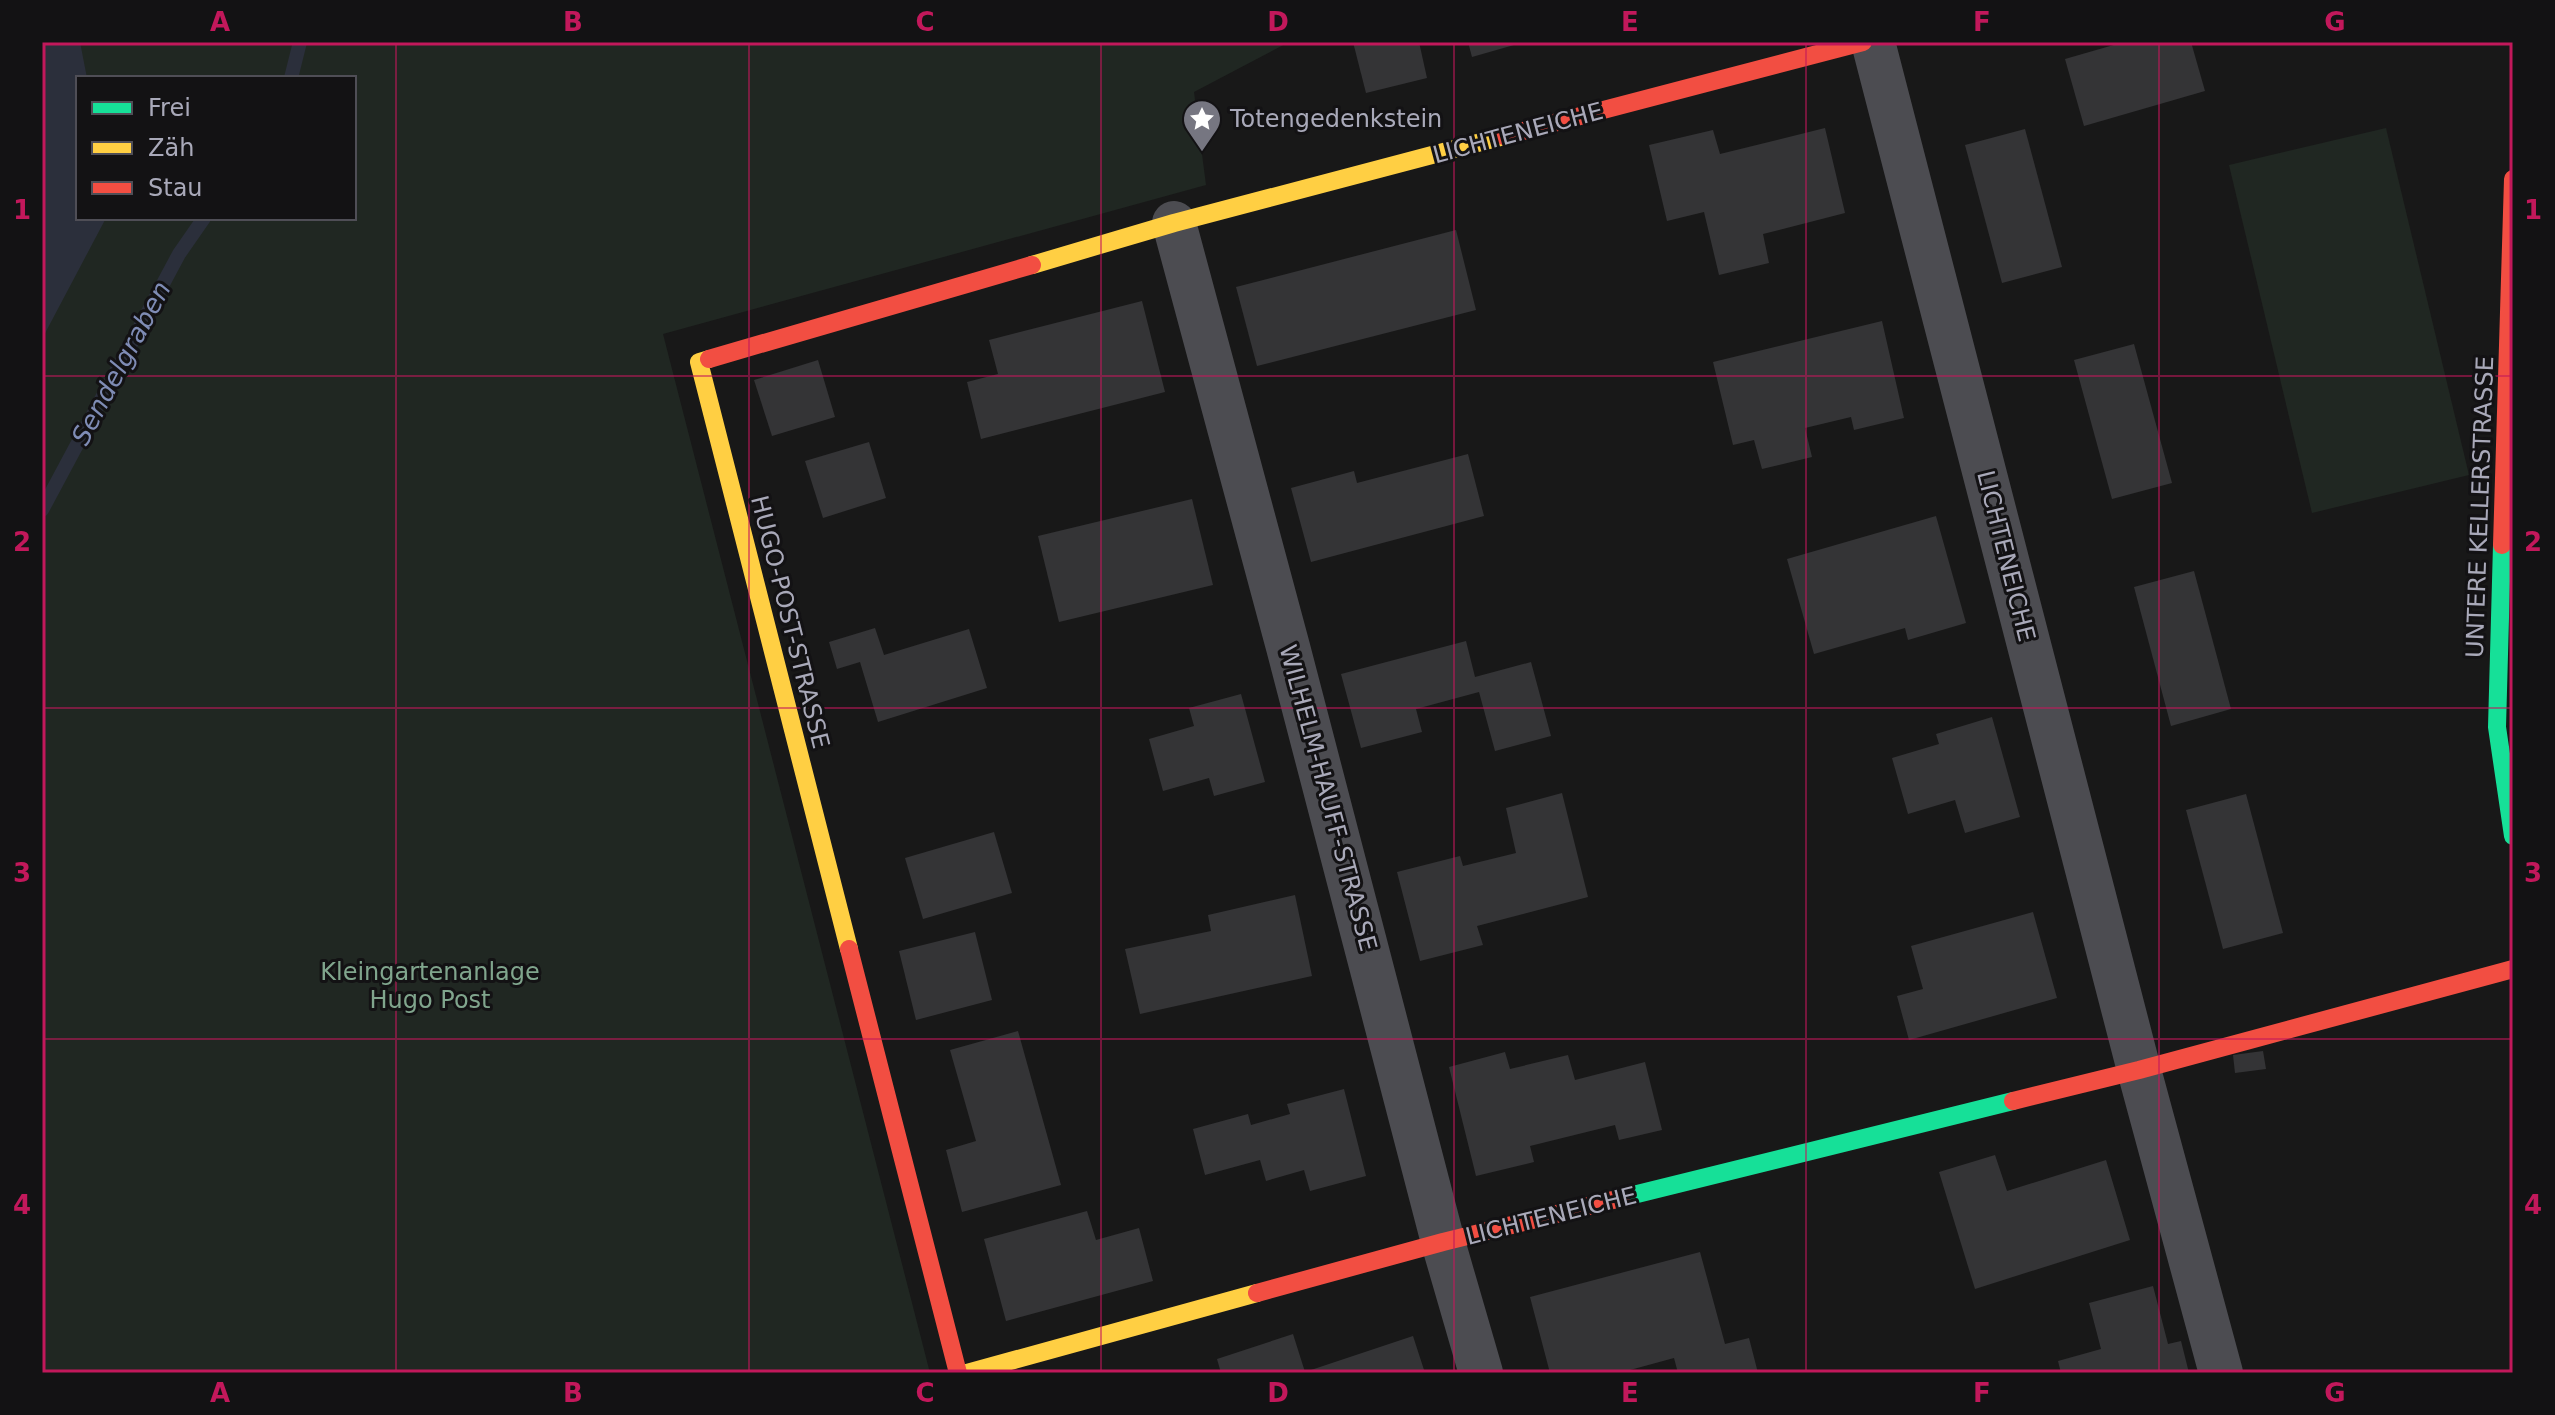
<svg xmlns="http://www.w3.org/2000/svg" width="2555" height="1415" font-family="'DejaVu Sans',sans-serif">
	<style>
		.green { fill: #202722; fill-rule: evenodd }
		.water { fill: #2b2f3b }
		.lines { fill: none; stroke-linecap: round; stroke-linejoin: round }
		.stream { stroke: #2b2f3b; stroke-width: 14 }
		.building { fill: #343436 }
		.street { stroke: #4c4c51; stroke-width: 44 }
		.fast { stroke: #16e098; stroke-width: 18 }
		.slow { stroke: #ffcf43; stroke-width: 18 }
		.jam { stroke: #f24e42; stroke-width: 18 }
		.grid { fill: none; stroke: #c2185b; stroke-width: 2; stroke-opacity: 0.55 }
		.labels { text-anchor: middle; stroke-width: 6; stroke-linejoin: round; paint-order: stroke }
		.poi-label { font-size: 24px; fill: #a9a9b9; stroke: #131214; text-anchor: start }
		.street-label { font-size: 24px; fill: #a9a9b9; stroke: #131214 }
		.park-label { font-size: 24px; fill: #80a58d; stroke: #131214 }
		.water-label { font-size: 26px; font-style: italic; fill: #7f8cb5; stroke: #131214 }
		.neatline { fill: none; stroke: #c2185b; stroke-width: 3 }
		.grid-label { font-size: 26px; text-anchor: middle; font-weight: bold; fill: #c2185b }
	</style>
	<rect width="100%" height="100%" fill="#181818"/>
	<!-- green -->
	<g class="green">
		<path d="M 42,42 L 1289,42 L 1194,92 L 1206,185 L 663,334 L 930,1373 L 42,1373 ZM 78,78 L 354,78 L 354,218 L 78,218 Z"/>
		<path d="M 2386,128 L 2469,475 L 2312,513 L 2229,165 Z"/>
	</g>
	<!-- water -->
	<path class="water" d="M 42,42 L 80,42 L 87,78 L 78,78 L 78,218 L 106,218 L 42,339 Z"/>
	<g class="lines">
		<!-- stream -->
		<g class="stream">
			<path d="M 291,78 L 300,42"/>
			<path d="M 42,510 L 179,254 L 204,218"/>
		</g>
	</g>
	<!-- building -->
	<g class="building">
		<path d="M 1353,42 L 1419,42 L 1427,78 L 1366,93 Z"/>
		<path d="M 1468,42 L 1521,42 L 1521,43 L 1472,57 Z"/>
		<path d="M 2124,42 L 2191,42 L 2205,91 L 2084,126 L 2065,59 Z"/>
		<path d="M 1825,128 L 1845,213 L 1763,234 L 1769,263 L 1719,275 L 1704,212 L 1667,221 L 1649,145 L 1713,130 L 1720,154 Z"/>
		<path d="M 2025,129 L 2062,267 L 2002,283 L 1965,145 Z"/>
		<path d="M 1456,230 L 1476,310 L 1257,366 L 1236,287 Z"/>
		<path d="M 1142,301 L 1165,392 L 981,439 L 967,382 L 998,374 L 989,340 Z"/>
		<path d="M 1882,321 L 1904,418 L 1854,430 L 1851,417 L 1805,428 L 1812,457 L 1762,469 L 1754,440 L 1733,445 L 1713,362 Z"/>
		<path d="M 2134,344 L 2172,483 L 2112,499 L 2074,360 Z"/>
		<path d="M 818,360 L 835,417 L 772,436 L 754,380 Z"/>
		<path d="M 869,442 L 886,498 L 823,518 L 805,461 Z"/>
		<path d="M 1468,454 L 1484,516 L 1311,562 L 1291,488 L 1354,471 L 1357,483 Z"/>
		<path d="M 1192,499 L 1213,585 L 1059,622 L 1038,536 Z"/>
		<path d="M 1936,516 L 1966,623 L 1908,640 L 1905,628 L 1814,654 L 1787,559 Z"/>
		<path d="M 2194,571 L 2231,709 L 2171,726 L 2134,587 Z"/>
		<path d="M 875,628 L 884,655 L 969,629 L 987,688 L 878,722 L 860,662 L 837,669 L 829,642 Z"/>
		<path d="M 1466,641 L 1475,677 L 1531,662 L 1551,736 L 1495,751 L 1479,692 L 1416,709 L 1422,732 L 1361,748 L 1341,674 Z"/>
		<path d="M 1241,694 L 1265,782 L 1214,796 L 1209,778 L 1163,791 L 1149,739 L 1194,726 L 1189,708 Z"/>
		<path d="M 1992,717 L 2020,817 L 1965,833 L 1955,800 L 1908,814 L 1892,758 L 1939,744 L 1936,734 Z"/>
		<path d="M 1562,793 L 1588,897 L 1477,926 L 1483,945 L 1420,961 L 1397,872 L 1460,856 L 1463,866 L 1516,853 L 1506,808 Z"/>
		<path d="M 2246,794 L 2283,933 L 2223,949 L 2186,810 Z"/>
		<path d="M 994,832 L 1012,893 L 923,919 L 905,858 Z"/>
		<path d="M 1295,895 L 1312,976 L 1140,1014 L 1125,949 L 1211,931 L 1208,915 Z"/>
		<path d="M 2033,912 L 2057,998 L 1909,1040 L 1897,996 L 1923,989 L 1911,946 Z"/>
		<path d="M 975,932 L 992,1000 L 916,1020 L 899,951 Z"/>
		<path d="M 1018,1031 L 1061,1185 L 962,1212 L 946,1150 L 976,1141 L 950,1050 Z"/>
		<path d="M 2263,1051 L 2266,1069 L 2235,1073 L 2233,1055 Z"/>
		<path d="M 1505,1052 L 1510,1069 L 1568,1055 L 1575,1080 L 1645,1062 L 1662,1130 L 1619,1140 L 1615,1125 L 1530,1146 L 1534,1162 L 1476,1176 L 1449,1067 Z"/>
		<path d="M 1344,1089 L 1366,1176 L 1310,1191 L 1304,1170 L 1266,1181 L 1260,1160 L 1205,1175 L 1193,1129 L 1248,1114 L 1251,1125 L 1290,1114 L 1287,1104 Z"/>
		<path d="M 1995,1155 L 2007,1191 L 2106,1160 L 2130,1240 L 1975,1289 L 1939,1172 Z"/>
		<path d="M 1087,1211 L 1096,1240 L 1139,1228 L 1153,1281 L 1006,1321 L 984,1239 Z"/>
		<path d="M 1700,1252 L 1725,1344 L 1749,1338 L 1758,1373 L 1678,1373 L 1674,1358 L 1619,1373 L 1550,1373 L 1530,1297 Z"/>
		<path d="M 2153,1286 L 2168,1344 L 2181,1341 L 2189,1373 L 2061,1373 L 2058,1361 L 2101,1349 L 2089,1303 Z"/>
		<path d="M 1293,1334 L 1305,1372 L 1413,1336 L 1425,1373 L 1221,1373 L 1217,1359 Z"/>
	</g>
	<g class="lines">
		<!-- street -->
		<g class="street">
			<path d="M 1873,42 L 2139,1070 L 2221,1373"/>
			<path d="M 1174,223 L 1288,647 L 1443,1242 L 1481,1373"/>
		</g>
		<!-- fast -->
		<g class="fast">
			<path d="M 2502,545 L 2497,727 L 2513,836"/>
			<path d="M 1621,1198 L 2013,1101"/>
		</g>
		<!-- slow -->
		<g class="slow">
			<path d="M 1032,265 L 1174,223 L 1504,136"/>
			<path d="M 709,359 L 699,362 L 849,949"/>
			<path d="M 967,1373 L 1257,1293"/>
		</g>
		<!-- jam -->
		<g class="jam">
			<path d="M 1504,136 L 1863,42"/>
			<path d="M 709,359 L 1032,265"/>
			<path d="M 2502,545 L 2513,179"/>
			<path d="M 849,949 L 958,1373"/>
			<path d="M 2013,1101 L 2139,1070 L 2513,969"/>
			<path d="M 1257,1293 L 1443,1242 L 1621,1198"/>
		</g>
	</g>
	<!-- grid -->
	<path class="grid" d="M 396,42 L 396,1373M 749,42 L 749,1373M 1101,42 L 1101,1373M 1454,42 L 1454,1373M 1806,42 L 1806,1373M 2159,42 L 2159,1373M 42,376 L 2513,376M 42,708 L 2513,708M 42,1039 L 2513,1039"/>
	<!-- icons -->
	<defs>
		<symbol id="sight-pin" viewBox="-11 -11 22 30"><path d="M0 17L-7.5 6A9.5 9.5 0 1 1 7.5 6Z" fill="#767681" stroke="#131214"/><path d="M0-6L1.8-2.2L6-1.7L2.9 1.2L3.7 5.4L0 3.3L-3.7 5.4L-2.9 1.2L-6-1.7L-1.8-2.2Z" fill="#fff"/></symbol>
	</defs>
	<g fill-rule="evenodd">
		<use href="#sight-pin" x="1180" y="97" width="44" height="60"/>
	</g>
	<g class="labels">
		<!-- poi labels -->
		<g class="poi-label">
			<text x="1230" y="127">Totengedenkstein</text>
		</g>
		<!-- street labels -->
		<g class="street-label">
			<text transform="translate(1518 133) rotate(-15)" y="8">LICHTENEICHE</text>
			<text transform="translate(2480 507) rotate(-88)" y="8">UNTERE KELLERSTRASSE</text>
			<text transform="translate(2006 556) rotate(76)" y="8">LICHTENEICHE</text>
			<text transform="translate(790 622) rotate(76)" y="8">HUGO-POST-STRASSE</text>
			<text transform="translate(1328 798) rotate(75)" y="8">WILHELM-HAUFF-STRASSE</text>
			<text transform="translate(1551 1216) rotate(-14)" y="8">LICHTENEICHE</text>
		</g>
		<!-- park labels -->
		<g class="park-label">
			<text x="430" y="980">Kleingartenanlage<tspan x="430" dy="28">Hugo Post</tspan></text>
		</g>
		<!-- water labels -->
		<g class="water-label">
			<text transform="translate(121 363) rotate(-62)" y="9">Sendelgraben</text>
		</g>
	</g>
	<!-- border -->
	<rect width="2555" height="1415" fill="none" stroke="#131214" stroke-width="88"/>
	<!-- legend -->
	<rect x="76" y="76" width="280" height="144" fill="#131214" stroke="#4f4e56" stroke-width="2"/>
	<rect x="92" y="102" width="40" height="12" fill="#16e098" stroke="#4f4e56" stroke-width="2"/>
	<text x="148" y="116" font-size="24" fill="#a9a9b9">Frei</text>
	<rect x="92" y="142" width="40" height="12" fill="#ffcf43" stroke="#4f4e56" stroke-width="2"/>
	<text x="148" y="156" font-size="24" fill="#a9a9b9">Zäh</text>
	<rect x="92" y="182" width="40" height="12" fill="#f24e42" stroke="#4f4e56" stroke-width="2"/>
	<text x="148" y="196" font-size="24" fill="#a9a9b9">Stau</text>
	<rect x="44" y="44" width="2467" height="1327" class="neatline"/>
	<g class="grid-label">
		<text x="220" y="31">A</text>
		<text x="573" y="31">B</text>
		<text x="925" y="31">C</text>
		<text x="1278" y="31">D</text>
		<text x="1630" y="31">E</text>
		<text x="1982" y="31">F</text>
		<text x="2335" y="31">G</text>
		<text x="22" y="219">1</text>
		<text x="2533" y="219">1</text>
		<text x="22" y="551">2</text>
		<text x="2533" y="551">2</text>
		<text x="22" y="882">3</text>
		<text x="2533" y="882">3</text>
		<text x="22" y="1214">4</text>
		<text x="2533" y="1214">4</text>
		<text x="220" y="1402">A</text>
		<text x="573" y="1402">B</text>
		<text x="925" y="1402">C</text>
		<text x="1278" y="1402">D</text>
		<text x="1630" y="1402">E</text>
		<text x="1982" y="1402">F</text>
		<text x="2335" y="1402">G</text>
	</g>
</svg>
